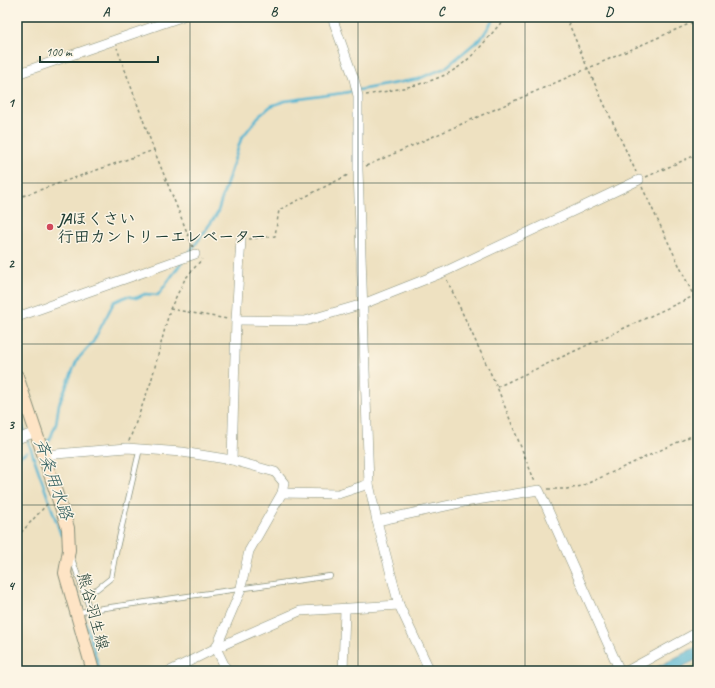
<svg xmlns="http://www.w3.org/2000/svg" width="715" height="688" font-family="Caveat,'Klee One',sans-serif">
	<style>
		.grass { fill: url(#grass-dots); stroke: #648453 }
		.water { fill: #54b5d2; stroke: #3a7983 }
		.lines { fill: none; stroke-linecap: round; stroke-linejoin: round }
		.stream { stroke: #54b5d2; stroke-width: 2.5 }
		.service-casing { stroke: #868f7a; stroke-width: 6 }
		.minor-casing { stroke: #868f7a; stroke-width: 10 }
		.secondary-casing { stroke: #868f7a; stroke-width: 14 }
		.path { stroke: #868f7a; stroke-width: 1.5; stroke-dasharray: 3 3; stroke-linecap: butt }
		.service { stroke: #fff; stroke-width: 4.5 }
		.minor { stroke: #fff; stroke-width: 9 }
		.secondary { stroke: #fee4c5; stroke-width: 12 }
		.grid { fill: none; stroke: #1f3d34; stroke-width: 1; stroke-opacity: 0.55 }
		.poi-dot { fill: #d1495b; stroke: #fcf5e5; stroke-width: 1.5 }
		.labels { text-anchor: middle; stroke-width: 3; stroke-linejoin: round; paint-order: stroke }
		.poi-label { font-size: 16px; font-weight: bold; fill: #1f3d34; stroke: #fcf5e5; text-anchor: start }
		.street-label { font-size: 16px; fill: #1f3d34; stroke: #fcf5e5 }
		.water-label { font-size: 17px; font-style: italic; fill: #2c5b5c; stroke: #fcf5e5 }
		.neatline { fill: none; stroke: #1f3d34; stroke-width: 1.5 }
		.grid-label { font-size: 13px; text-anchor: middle; font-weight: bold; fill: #1f3d34 }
	</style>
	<defs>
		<pattern id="grass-dots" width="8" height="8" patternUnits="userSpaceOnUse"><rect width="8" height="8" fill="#aaca72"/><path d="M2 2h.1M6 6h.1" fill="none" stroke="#8aa55e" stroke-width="1.8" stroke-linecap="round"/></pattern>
	</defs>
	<rect width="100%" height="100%" fill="#fcf5e5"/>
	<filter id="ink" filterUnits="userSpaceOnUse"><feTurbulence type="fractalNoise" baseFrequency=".025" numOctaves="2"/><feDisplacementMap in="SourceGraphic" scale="8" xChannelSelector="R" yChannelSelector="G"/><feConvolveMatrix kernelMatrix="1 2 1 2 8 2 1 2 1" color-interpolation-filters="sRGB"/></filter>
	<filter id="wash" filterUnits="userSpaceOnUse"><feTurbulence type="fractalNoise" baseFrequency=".012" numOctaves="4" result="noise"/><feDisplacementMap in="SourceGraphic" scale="16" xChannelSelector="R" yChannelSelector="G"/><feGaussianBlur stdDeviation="0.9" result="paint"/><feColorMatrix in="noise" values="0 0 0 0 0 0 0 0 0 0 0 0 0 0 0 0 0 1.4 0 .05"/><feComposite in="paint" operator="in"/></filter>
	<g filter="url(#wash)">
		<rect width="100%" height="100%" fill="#eee1c1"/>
		<!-- grass -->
		<path class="grass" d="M 698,663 L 698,671 L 682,671 Z"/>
		<!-- water -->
		<path class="water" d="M 698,646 L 698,659 L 674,671 L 650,671 Z"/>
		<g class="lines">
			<!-- stream -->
			<g class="stream">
				<path d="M 190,252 L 217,214 L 241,139 L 258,117 L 271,106 L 285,101 L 343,93 L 418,79 L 445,68 L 482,37 L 495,17"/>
				<path d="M 17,409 L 25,433"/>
				<path d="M 27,438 L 61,535"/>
				<path d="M 46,442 L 50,439 L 56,424 L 59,404 L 77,360 L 93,342 L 114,302 L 127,296 L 136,298 L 145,294 L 158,295 L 182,262"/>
				<path d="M 17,467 L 20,456 L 27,452"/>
				<path d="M 75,588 L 100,671"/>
			</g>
		</g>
	</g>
	<g filter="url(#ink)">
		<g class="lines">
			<defs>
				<g id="service">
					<path d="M 71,556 L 90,610 L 77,613"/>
					<path d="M 85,594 L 97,589 L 111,578 L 115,556 L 140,448"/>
					<path d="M 90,610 L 330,576"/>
				</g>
				<g id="minor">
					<path d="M 332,17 L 354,79 L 358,96 L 358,170 L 369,484 L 377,521"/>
					<path d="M 17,74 L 181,17"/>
					<path d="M 17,317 L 195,254"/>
					<path d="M 236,320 L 305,321 L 363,304 L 444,272 L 639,180"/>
					<path d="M 17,439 L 36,432"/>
					<path d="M 44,455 L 127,448 L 182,452 L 232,460 L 275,472 L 284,483 L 282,493 L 249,551 L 240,592 L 216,648 L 227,671"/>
					<path d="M 232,460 L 236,320 L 241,239"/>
					<path d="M 282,493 L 338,494 L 369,484"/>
					<path d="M 399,605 L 430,671"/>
					<path d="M 170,671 L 216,648 L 300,611 L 399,605 L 377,521 L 464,502 L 539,490 L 620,671"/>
					<path d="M 343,671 L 345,609"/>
					<path d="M 627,671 L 698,632"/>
				</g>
				<path id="secondary" d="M 17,376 L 68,528 L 69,550 L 65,573 L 93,671"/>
			</defs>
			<!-- service casing -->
			<use href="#service" class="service-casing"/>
			<!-- minor casing -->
			<use href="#minor" class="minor-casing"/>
			<!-- secondary casing -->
			<use href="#secondary" class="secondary-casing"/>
			<!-- path -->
			<g class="path">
				<path d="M 566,17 L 587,67 L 636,172"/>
				<path d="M 366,95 C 392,90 422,86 447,74 C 471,62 488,37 506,17"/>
				<path d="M 154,150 L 193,247"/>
				<path d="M 366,166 L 698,20"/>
				<path d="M 646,177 L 698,154"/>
				<path d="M 642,187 L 698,305"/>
				<path d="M 17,198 L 154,150 L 117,48"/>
				<path d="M 249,239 L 275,236 L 279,210 L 350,174"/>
				<path d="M 447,280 L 497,387 L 535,482"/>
				<path d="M 170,309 L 227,319"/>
				<path d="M 497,387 L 698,294"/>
				<path d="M 129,441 L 151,382 L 170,309 L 185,279 L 202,259"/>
				<path d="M 548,489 L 567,489 L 582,486 L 698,433"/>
				<path d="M 17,537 L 49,502"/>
			</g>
			<!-- service -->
			<use href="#service" class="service"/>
			<!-- minor -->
			<use href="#minor" class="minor"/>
			<!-- secondary -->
			<use href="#secondary" class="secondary"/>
		</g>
	</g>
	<!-- grid -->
	<path class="grid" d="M 190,17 L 190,671M 358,17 L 358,671M 525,17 L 525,671M 17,183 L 698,183M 17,344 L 698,344M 17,505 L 698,505"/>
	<!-- markers -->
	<circle class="poi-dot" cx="50" cy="227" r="4"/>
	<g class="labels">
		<!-- poi labels -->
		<g class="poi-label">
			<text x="58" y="224">JAほくさい<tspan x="58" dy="18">行田カントリーエレベーター</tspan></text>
		</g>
		<!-- street labels -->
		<g class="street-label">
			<text transform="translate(94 611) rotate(75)" y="6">熊谷羽生線</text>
		</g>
		<!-- water labels -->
		<g class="water-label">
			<text transform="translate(54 479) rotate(71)" y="6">斉条用水路</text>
		</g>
	</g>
	<!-- margin -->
	<rect width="715" height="688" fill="none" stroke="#fcf5e5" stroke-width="44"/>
	<!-- scale -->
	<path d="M40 56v6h118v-6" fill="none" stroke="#1f3d34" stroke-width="2"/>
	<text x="46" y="56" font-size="12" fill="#1f3d34" stroke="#fcf5e5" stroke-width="3" paint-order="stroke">100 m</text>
	<rect x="22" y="22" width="671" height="644" class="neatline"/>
	<g class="grid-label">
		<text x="106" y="16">A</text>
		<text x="274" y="16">B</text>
		<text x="441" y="16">C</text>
		<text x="609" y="16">D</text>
		<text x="11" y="107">1</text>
		<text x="11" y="268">2</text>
		<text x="11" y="429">3</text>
		<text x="11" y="590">4</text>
	</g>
</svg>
